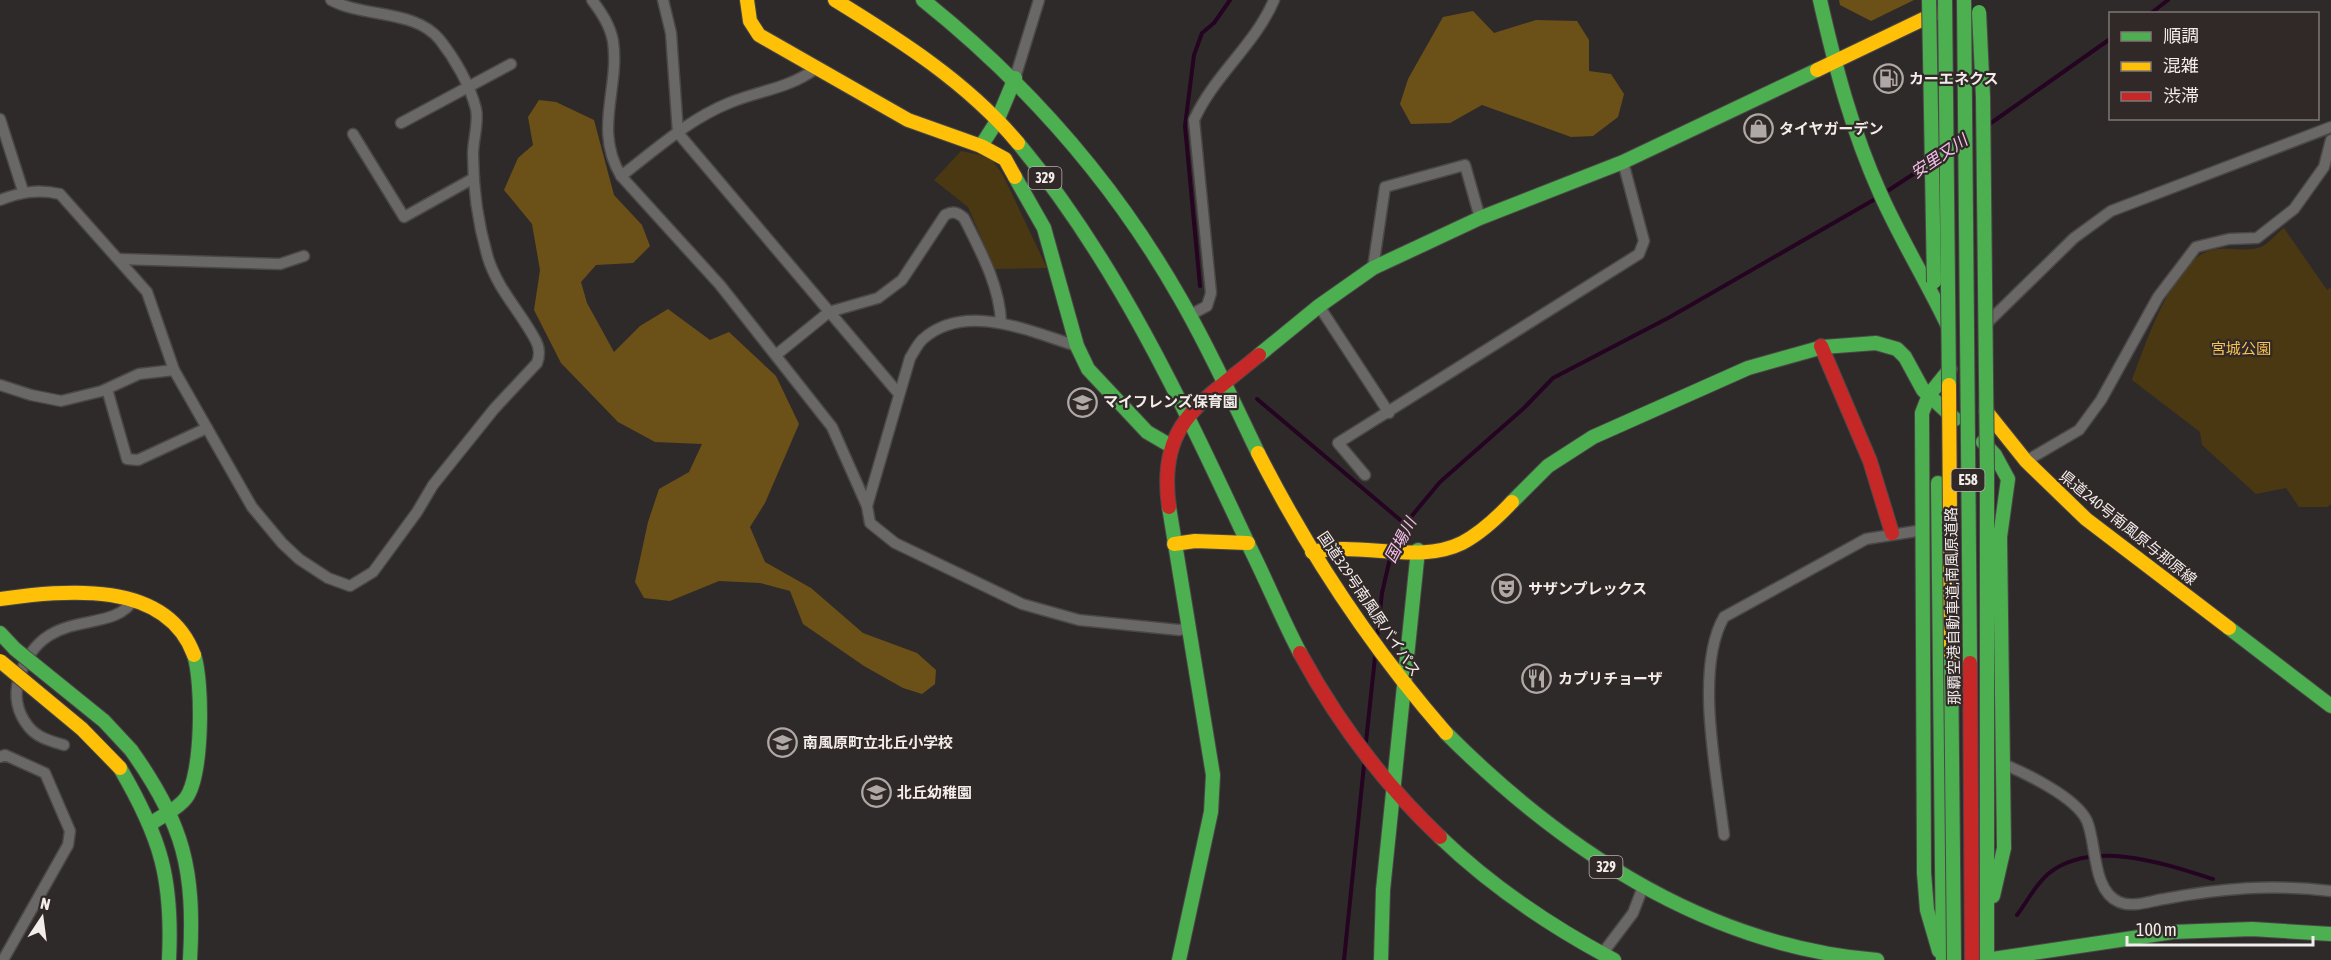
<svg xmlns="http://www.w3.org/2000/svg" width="2331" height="960" font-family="'Asap Condensed','Noto Sans JP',sans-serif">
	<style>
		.green { fill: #493812 }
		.forest { fill: #6b5117 }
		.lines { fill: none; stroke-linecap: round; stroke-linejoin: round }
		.stream { stroke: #240421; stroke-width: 4 }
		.street-casing { stroke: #4b4747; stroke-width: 13 }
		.fast-casing { stroke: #4b4747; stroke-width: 16 }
		.slow-casing { stroke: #4b4747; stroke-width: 16 }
		.jam-casing { stroke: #4b4747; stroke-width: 16 }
		.street { stroke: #6a6767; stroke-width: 10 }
		.fast { stroke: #4caf50; stroke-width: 14 }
		.slow { stroke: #ffc107; stroke-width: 14 }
		.jam { stroke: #c62828; stroke-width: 14 }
		.fast-bridge-casing { stroke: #4b4747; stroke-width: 16; stroke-linecap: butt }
		.slow-bridge-casing { stroke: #4b4747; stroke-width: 16; stroke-linecap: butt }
		.jam-bridge-casing { stroke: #4b4747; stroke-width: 16; stroke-linecap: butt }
		.fast-bridge { stroke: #4caf50; stroke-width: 14 }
		.slow-bridge { stroke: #ffc107; stroke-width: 14 }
		.jam-bridge { stroke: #c62828; stroke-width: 14 }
		.labels { text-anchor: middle; stroke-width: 4.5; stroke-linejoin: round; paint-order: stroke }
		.shield { fill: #312928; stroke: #b8b2b0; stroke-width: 1.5 }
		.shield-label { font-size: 14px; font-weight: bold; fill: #f2eceb }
		.poi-label { font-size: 15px; font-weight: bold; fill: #f2eceb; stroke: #312928; text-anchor: start }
		.park-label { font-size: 15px; fill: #f6c250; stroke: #312928 }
		.street-label { font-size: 15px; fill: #f2eceb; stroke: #312928 }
		.water-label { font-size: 16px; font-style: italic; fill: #f8c2ef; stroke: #312928 }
	</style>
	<rect width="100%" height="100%" fill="#2f2a2a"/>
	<!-- green -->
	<g class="green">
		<path d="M 961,151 L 990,157 L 1003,175 L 1047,268 L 995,269 L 968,207 L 934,180 Z"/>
		<path d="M 2284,228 L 2327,290 L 2331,287 L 2331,504 L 2327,507 L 2299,507 L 2286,488 L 2256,494 L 2202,445 L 2200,432 L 2132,380 C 2145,346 2171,265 2208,251 C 2224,245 2248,254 2263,246 C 2270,242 2277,233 2284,228 Z"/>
	</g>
	<!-- forest -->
	<g class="forest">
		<path d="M 1839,0 L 1914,0 L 1871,21 L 1840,5 Z"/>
		<path d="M 1473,11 L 1494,33 L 1536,20 L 1577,21 L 1589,40 L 1589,71 L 1611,74 L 1624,94 L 1618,117 L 1593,136 L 1571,137 L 1482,105 L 1450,123 L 1411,124 L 1400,104 L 1408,79 L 1443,17 Z"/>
		<path d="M 539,100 L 556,102 L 594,120 L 614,195 L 642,225 L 650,246 L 633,263 L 596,265 L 581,282 L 587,303 L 614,352 L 640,326 L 668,309 L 710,340 L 729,332 L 776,376 L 799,424 L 765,503 L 750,527 L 765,562 L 811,588 L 863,633 L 917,653 L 936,670 L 935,684 L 922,694 L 903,688 L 864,666 L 803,624 L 790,591 L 760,583 L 719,581 L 670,601 L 644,598 L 635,582 L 648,522 L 659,489 L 689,472 L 702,444 L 655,442 L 618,422 L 561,363 L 534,310 L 540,270 L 532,224 L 504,190 L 518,158 L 533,145 L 528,117 Z"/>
	</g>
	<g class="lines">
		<!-- stream -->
		<g class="stream">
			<path d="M 2150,14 L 2168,0"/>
			<path d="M 1991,123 L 2110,39"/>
			<path d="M 1883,194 L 1924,167"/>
			<path d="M 1200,286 L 1185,126 L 1194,55 L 1202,33 L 1214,23 L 1230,0"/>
			<path d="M 1257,399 L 1405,524"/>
			<path d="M 1393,547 L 1405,524 L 1440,482 L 1524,408 L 1553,378 L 1670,317 L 1877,198"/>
			<path d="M 1377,638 L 1382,593 L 1391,554"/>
			<path d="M 1366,742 L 1375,657"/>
			<path d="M 2017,915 C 2027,902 2035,885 2048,874 C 2092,838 2166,864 2213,879"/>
			<path d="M 1344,960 L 1364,765"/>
		</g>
		<defs>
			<g id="street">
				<path d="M 592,0 C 601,12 610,25 613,41 C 620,89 593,129 621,176 L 720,285 L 832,427 L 867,506 L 870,523 L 895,543 L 1022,604 L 1079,620 L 1179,630 L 1188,628"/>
				<path d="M 663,0 L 671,33 L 678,133 L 899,394"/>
				<path d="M 1015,78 L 1039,0"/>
				<path d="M 0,119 L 23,191"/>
				<path d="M 401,123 L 511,64"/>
				<path d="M 353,134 L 404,217 L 474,178"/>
				<path d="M 621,176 C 655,150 689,119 729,103 C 758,91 790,88 815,69"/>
				<path d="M 0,200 C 21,192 38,189 60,194 L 147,292 L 174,370 L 252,507 L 282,543 L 299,559 L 328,578 L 350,586 L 373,572 L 417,512 L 433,485 L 494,409 L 537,363 C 540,355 540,349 536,341 C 521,312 498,290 488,258 C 478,224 473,189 473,154 C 473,140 479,122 476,109 C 470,85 455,59 440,40 C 415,9 364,18 331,0"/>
				<path d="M 119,259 L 280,264 L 304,256"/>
				<path d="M 1373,268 L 1385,187 L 1465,165 L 1480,218"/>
				<path d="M 1319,306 L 1389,413"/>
				<path d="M 1190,315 L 1207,306 L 1211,293 L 1194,120 C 1214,75 1255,45 1274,0"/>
				<path d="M 1986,324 L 2074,238 L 2111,211 L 2331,127"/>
				<path d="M 776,355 L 829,312 L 878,298 L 902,280 L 945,215 C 953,211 957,212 964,218 C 980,250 1000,286 1001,323"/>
				<path d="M 0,385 L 31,395 L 61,401 L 102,391 L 139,374 L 174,370"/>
				<path d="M 107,389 L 127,459 L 138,460 L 207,428"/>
				<path d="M 2026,461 L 2079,430 L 2101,400 L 2158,297 L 2196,247 L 2229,239 L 2257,238 L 2294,209 L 2324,167 L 2331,140"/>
				<path d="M 1365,475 L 1338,443 L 1639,254 L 1644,241 L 1623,162"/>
				<path d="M 867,506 L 910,358 C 914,352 918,343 923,339 C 966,301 1031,332 1077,346"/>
				<path d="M 64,745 C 51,741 37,738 28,726 C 17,712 14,695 19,678 C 43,602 111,638 134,599"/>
				<path d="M 0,757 L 5,755 L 45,773 L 70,831 L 68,845 L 3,960"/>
				<path d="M 2001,763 C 2025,773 2076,797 2087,821 C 2097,845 2092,890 2119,902 C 2133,908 2150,901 2164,899 C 2222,888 2272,884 2331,891"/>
				<path d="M 1724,835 C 1717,775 1694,669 1724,617 L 1866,539 L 1923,530"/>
				<path d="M 1602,954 L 1633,913 L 1643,887"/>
			</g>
			<g id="fast">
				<path d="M 923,0 C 1028,84 1114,182 1180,298 C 1209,348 1233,401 1258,453"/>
				<path d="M 1820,0 C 1835,66 1852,131 1880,193 C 1900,238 1926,280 1947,324"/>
				<path d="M 1018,143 C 1118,263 1185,409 1251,550 C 1268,584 1282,619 1300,653"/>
				<path d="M 981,146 L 997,121 L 1015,78"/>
				<path d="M 1015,177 L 1044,228 L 1077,346 L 1088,369 L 1147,432 L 1171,446"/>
				<path d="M 1259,355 L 1319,306 L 1373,268 L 1480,218 L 1623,162 L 1817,70"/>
				<path d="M 1983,442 L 1995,455 L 2008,479 L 2000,537 L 2004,848 L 1993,896"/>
				<path d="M 1987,470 L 1987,960"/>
				<path d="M 1938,483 L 1943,960"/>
				<path d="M 1512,502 L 1548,466 L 1593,437 L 1748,368 L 1823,347 L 1876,343 L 1897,349 L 1905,357 L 1923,390 L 1955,419"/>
				<path d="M 1169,507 L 1213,775 L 1211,812 L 1179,960"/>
				<path d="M 2229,628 L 2331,706"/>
				<path d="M 0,633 L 15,649"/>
				<path d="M 1446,733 C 1563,850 1708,946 1877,960"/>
				<path d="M 131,750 C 184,824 195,870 190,960"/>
				<path d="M 120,768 C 161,838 173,879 169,960"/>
				<path d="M 152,823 C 163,815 178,809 186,798 C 203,775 203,682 194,655"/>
				<path d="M 1440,837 C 1492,887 1550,926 1614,960"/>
				<path d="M 1939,951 L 1927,910 L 1924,873 L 1922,413 L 1929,395 L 1950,369"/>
				<path d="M 1381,960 L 1383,890 L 1418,550"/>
				<path d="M 1986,960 L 2173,932 L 2252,929 L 2331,934"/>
			</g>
			<g id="slow">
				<path d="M 747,0 L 750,21 L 759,35 L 908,120 L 981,146 L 1005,159 L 1015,177"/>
				<path d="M 835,0 C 900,40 968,83 1018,143"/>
				<path d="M 1817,70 L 1936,13"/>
				<path d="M 1986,411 L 2026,461 L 2086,519 L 2229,628"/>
				<path d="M 1258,453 C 1310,555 1371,647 1446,733"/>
				<path d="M 1174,544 L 1195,541 L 1248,543"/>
				<path d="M 1312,552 C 1360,541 1418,565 1462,543 C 1481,533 1497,518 1512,502"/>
				<path d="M 0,599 C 65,590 166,579 194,655"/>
			</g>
			<g id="jam">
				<path d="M 1821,346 L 1870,461 L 1892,533"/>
				<path d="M 1169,507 C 1157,422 1202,403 1259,355"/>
				<path d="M 1300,653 C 1337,721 1384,784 1440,837"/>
			</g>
		</defs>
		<!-- street casing -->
		<use href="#street" class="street-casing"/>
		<!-- fast casing -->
		<use href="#fast" class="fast-casing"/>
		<!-- slow casing -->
		<use href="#slow" class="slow-casing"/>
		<!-- jam casing -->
		<use href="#jam" class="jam-casing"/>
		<!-- street -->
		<use href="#street" class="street"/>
		<!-- fast -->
		<use href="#fast" class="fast"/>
		<!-- slow -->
		<use href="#slow" class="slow"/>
		<!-- jam -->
		<use href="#jam" class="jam"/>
		<defs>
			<g id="fast-bridge">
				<path d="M 1929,0 L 1934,282"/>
				<path d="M 1945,0 L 1949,385"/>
				<path d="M 1964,0 L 1970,663"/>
				<path d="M 1979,12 L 1983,97 L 1987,470"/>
				<path d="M 15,649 L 104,721 L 131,750"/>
				<path d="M 1951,655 L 1954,960"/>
			</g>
			<g id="slow-bridge">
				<path d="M 1949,385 L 1951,655"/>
				<path d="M 0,661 L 82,729 L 120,768"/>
			</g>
			<path id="jam-bridge" d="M 1970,663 L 1972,960"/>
		</defs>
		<!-- fast-bridge casing -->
		<use href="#fast-bridge" class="fast-bridge-casing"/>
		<!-- slow-bridge casing -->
		<use href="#slow-bridge" class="slow-bridge-casing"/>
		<!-- jam-bridge casing -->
		<use href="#jam-bridge" class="jam-bridge-casing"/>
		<!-- fast-bridge -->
		<use href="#fast-bridge" class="fast-bridge"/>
		<!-- slow-bridge -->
		<use href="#slow-bridge" class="slow-bridge"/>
		<!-- jam-bridge -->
		<use href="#jam-bridge" class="jam-bridge"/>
	</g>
	<!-- icons -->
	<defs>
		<symbol id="fuel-ring" viewBox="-11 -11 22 22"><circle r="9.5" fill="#312928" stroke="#aea8a7" stroke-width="1.5"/><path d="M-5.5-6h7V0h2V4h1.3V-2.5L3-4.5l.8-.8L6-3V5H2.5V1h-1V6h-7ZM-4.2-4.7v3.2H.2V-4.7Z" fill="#aea8a7"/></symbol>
		<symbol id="shop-ring" viewBox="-11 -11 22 22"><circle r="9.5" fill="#312928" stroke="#aea8a7" stroke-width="1.5"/><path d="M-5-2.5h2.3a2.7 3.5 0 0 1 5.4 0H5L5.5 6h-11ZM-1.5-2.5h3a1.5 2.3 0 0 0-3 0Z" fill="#aea8a7"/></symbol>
		<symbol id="school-ring" viewBox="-11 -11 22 22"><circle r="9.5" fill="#312928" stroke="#aea8a7" stroke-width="1.5"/><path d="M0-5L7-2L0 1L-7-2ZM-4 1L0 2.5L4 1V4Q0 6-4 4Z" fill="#aea8a7"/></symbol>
		<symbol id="theatre-ring" viewBox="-11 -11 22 22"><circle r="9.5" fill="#312928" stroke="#aea8a7" stroke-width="1.5"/><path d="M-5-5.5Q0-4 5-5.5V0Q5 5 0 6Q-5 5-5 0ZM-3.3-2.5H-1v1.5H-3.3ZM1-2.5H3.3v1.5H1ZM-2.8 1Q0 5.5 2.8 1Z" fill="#aea8a7"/></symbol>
		<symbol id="restaurant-ring" viewBox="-11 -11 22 22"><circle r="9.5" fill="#312928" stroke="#aea8a7" stroke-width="1.5"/><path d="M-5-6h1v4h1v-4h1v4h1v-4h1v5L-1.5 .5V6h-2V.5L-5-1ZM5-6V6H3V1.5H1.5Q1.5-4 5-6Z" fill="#aea8a7"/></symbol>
	</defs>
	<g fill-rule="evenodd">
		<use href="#fuel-ring" x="1872" y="62" width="33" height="33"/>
		<use href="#shop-ring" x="1742" y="112" width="33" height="33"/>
		<use href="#school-ring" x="1066" y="386" width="33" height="33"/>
		<use href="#theatre-ring" x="1490" y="572" width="33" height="33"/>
		<use href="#restaurant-ring" x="1520" y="662" width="33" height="33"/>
		<use href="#school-ring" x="766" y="726" width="33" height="33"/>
		<use href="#school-ring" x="860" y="776" width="33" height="33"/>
	</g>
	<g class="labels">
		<!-- shield labels -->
		<g class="shield">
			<rect x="1028.5" y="167" width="33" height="22" rx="4.5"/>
			<rect x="1951.5" y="469" width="33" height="22" rx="4.5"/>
			<rect x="1589.5" y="856" width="33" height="22" rx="4.5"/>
		</g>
		<g class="shield-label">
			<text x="1045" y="183">329</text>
			<text x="1968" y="485">E58</text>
			<text x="1606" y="872">329</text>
		</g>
		<!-- poi labels -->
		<g class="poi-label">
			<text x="1909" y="84">カーエネクス</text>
			<text x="1779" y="134">タイヤガーデン</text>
			<text x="1103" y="407">マイフレンズ保育園</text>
			<text x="1528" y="594">サザンプレックス</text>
			<text x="1558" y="684">カプリチョーザ</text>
			<text x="803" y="748">南風原町立北丘小学校</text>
			<text x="897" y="798">北丘幼稚園</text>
		</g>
		<!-- park labels -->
		<g class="park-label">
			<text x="2241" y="354">宮城公園</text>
		</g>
		<!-- street labels -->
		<g class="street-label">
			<text transform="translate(2128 528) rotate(39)" y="5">県道240号南風原与那原線</text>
			<text transform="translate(1369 604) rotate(56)" y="5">国道329号南風原バイパス</text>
			<text transform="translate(1953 606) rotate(-91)" y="5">那覇空港自動車道;南風原道路</text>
		</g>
		<!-- water labels -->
		<g class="water-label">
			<text transform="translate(1939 156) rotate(-34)" y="6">安里又川</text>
			<text transform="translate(1400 540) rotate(-62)" y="6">国場川</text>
		</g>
	</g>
	<!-- legend -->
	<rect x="2109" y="12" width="210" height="108" fill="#312928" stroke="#7e7776" stroke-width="1.5"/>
	<rect x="2121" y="32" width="30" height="9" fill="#4caf50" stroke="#7e7776" stroke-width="1.5"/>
	<text x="2163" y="42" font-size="18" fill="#f2eceb">順調</text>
	<rect x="2121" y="62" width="30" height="9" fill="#ffc107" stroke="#7e7776" stroke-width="1.5"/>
	<text x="2163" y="72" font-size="18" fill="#f2eceb">混雑</text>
	<rect x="2121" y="92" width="30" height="9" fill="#c62828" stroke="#7e7776" stroke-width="1.5"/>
	<text x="2163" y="102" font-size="18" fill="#f2eceb">渋滞</text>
	<!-- north arrow -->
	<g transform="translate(42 918) rotate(13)" stroke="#312928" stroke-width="4.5" paint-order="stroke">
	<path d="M0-4.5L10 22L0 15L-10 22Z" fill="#f2eceb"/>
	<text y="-9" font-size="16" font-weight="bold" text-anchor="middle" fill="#f2eceb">N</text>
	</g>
	<!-- scale -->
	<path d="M2127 936v9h186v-9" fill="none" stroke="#f2eceb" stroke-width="3"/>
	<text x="2136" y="936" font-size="18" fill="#f2eceb" stroke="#312928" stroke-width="4.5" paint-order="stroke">100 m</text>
</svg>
